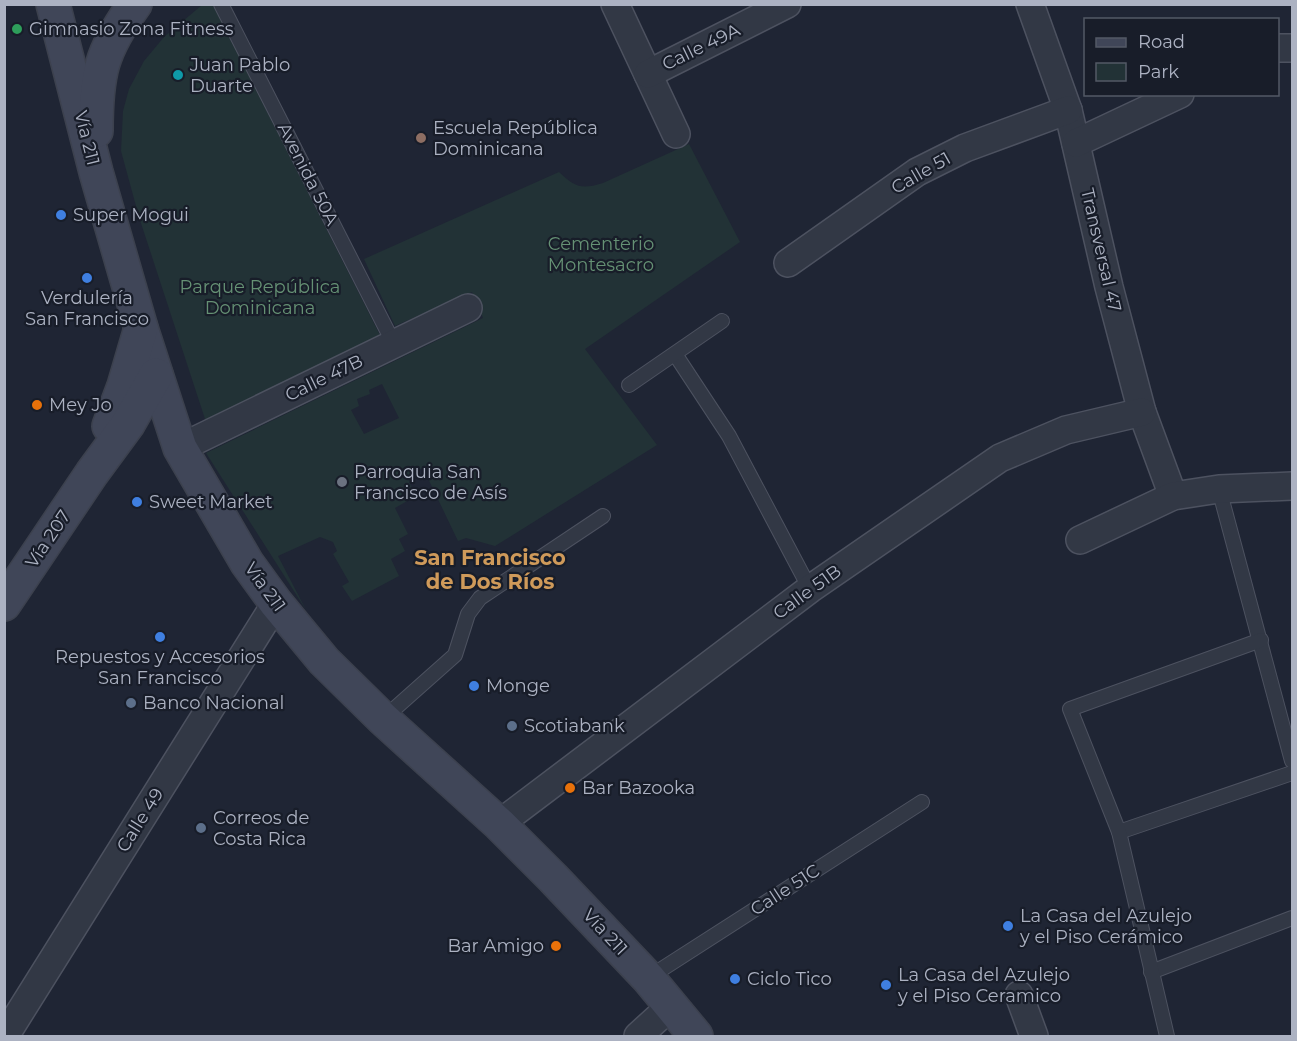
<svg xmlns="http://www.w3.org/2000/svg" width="1297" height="1041" font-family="Montserrat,sans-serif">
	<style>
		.green { fill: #223236; fill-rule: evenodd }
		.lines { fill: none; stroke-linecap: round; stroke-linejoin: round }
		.lane-casing { stroke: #4d5260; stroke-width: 16 }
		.street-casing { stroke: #4d5260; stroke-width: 30 }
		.secondary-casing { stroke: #3c414e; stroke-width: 36 }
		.lane { stroke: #323845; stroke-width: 14 }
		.street { stroke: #323845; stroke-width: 27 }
		.secondary { stroke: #404658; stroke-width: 33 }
		.leisure-dot { fill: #2e9e5b; stroke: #181d29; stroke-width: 2 }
		.culture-dot { fill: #0f9aa8; stroke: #181d29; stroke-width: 2 }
		.education-dot { fill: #8d6e63; stroke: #181d29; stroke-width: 2 }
		.shop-dot { fill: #3f7fe0; stroke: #181d29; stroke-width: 2 }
		.food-dot { fill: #e8710a; stroke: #181d29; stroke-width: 2 }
		.worship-dot { fill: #6b7280; stroke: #181d29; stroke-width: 2 }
		.service-dot { fill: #5c6f8a; stroke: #181d29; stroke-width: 2 }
		.labels { text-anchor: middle; stroke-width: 4.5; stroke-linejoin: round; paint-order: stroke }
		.poi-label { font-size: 18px; fill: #acb2c2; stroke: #181d29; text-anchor: start }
		.street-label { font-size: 18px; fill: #acb2c2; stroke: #181d29 }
		.park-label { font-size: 18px; fill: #659174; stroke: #181d29 }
		.quarter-label { font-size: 21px; font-weight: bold; fill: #cf9a5a; stroke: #181d29 }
	</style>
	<rect width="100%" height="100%" fill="#1f2534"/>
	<!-- green -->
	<g class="green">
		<path d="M 202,5 L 213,5 L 382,339 L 206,422 L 139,217 L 121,151 L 123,111 L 129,89 L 144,61 L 164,37 Z"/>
		<path d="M 689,144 L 740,242 L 585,349 L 657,445 L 495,546 L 466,538 L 458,541 L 423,468 L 412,472 L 413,479 L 409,482 L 416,496 L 395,508 L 408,534 L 399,539 L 405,551 L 391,559 L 399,576 L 352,601 L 342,586 L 349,582 L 333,554 L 337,551 L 333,542 L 320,537 L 278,556 L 306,610 L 206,453 L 483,318 L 472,292 L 395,326 L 364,259 L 559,172 C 575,187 581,190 603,183 ZM 382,384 L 399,418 L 364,434 L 351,410 L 359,406 L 357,399 L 370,394 L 369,390 Z"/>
	</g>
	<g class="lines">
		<defs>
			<g id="lane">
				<path d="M 221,4 L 394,344"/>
				<path d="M 675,354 L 729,436 L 810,589"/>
				<path d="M 629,385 L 722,321"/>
				<path d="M 1219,489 L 1292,761"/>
				<path d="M 383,719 L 455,655 L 468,614 L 480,598 L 603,516"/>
				<path d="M 1119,832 L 1292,773"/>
				<path d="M 1151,972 L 1292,918"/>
				<path d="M 648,978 L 922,802"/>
				<path d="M 1167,1036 L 1119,832 L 1070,709 L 1261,640"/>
			</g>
			<g id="street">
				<path d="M 615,4 L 676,134"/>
				<path d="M 1030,4 L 1068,110 L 1109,287 L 1142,412 L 1173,496"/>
				<path d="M 1278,48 L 1292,48"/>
				<path d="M 648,74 L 787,4"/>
				<path d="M 1076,143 L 1180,94"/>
				<path d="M 788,263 L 917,172 L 965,148 L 1068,110"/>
				<path d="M 180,448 L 468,308"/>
				<path d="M 1080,540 L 1173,496 L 1219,489 L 1292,486"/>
				<path d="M 499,824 L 810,589 L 1000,458 L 1066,430 L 1142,412"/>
				<path d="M 1019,995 L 1034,1036"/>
				<path d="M 5,1036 L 276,603"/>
				<path d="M 638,1036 L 671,1006"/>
			</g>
			<g id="secondary">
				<path d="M 53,4 L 96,172 L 141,328 L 180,448 L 247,563 L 276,603 L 324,661 L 383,719 L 499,824 L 553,878 L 648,978 L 696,1036"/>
				<path d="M 96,131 C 96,74 101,51 135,4"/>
				<path d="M 109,426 L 124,386 L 141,328"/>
				<path d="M 4,604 L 92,473 L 128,424 L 156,375"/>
			</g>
		</defs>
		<!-- lane casing -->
		<use href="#lane" class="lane-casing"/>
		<!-- street casing -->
		<use href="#street" class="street-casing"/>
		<!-- secondary casing -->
		<use href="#secondary" class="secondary-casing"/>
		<!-- lane -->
		<use href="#lane" class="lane"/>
		<!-- street -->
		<use href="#street" class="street"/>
		<!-- secondary -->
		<use href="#secondary" class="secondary"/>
	</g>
	<!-- markers -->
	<circle class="leisure-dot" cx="17" cy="29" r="6"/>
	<circle class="culture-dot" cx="178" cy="75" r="6"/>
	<circle class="education-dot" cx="421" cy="138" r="6"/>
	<g class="shop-dot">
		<circle cx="61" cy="215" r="6"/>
		<circle cx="87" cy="278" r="6"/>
		<circle cx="137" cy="502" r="6"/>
		<circle cx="160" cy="637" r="6"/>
		<circle cx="474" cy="686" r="6"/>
		<circle cx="1008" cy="926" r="6"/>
		<circle cx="735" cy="979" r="6"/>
		<circle cx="886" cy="985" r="6"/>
	</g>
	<g class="food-dot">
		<circle cx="37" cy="405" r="6"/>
		<circle cx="570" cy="788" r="6"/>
		<circle cx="556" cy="946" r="6"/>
	</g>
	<circle class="worship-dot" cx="342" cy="482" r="6"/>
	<g class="service-dot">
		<circle cx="131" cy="703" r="6"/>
		<circle cx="512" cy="726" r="6"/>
		<circle cx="201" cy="828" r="6"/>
	</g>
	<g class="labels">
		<!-- poi labels -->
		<g class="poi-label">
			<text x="29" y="35">Gimnasio Zona Fitness</text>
			<text x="190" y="71">Juan Pablo<tspan x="190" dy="21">Duarte</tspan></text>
			<text x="433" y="134">Escuela República<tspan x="433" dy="21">Dominicana</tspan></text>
			<text x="73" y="221">Super Mogui</text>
			<text x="87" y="304" text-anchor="middle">Verdulería<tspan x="87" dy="21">San Francisco</tspan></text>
			<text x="49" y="411">Mey Jo</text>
			<text x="354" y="478">Parroquia San<tspan x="354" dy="21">Francisco de Asís</tspan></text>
			<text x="149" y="508">Sweet Market</text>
			<text x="160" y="663" text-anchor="middle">Repuestos y Accesorios<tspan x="160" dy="21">San Francisco</tspan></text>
			<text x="486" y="692">Monge</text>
			<text x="143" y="709">Banco Nacional</text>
			<text x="524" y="732">Scotiabank</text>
			<text x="582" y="794">Bar Bazooka</text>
			<text x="213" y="824">Correos de<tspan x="213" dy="21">Costa Rica</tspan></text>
			<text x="1020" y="922">La Casa del Azulejo<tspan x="1020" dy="21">y el Piso Cerámico</tspan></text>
			<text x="544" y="952" text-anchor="end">Bar Amigo</text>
			<text x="898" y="981">La Casa del Azulejo<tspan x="898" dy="21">y el Piso Ceramico</tspan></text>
			<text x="747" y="985">Ciclo Tico</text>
		</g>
		<!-- street labels -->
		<g class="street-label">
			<text transform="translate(701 47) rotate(-26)" y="6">Calle 49A</text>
			<text transform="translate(87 138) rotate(76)" y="6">Vía 211</text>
			<text transform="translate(921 173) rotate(-30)" y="6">Calle 51</text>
			<text transform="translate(308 174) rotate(63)" y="6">Avenida 50A</text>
			<text transform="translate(1101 250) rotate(77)" y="6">Transversal 47</text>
			<text transform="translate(324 378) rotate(-26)" y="6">Calle 47B</text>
			<text transform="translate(48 539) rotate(-56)" y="6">Vía 207</text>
			<text transform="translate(265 587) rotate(54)" y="6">Vía 211</text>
			<text transform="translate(807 592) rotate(-36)" y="6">Calle 51B</text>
			<text transform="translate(140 820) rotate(-58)" y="6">Calle 49</text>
			<text transform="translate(785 890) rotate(-33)" y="6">Calle 51C</text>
			<text transform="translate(605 932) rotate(47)" y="6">Vía 211</text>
		</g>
		<!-- park labels -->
		<g class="park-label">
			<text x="601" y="250">Cementerio<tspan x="601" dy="21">Montesacro</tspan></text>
			<text x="260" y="293">Parque República<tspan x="260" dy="21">Dominicana</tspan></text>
		</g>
		<!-- quarter labels -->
		<g class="quarter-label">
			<text x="490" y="565">San Francisco<tspan x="490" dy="24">de Dos Ríos</tspan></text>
		</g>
	</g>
	<!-- border -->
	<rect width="1297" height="1041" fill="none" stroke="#acb2c2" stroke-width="12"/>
	<!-- legend -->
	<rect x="1084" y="18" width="195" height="78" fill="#181d29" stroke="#535966" stroke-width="1.5"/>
	<rect x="1096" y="38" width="30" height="9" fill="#404658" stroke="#535966" stroke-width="1.5"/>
	<text x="1138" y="48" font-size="18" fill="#acb2c2">Road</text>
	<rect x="1096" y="63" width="30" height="18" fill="#223236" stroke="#535966" stroke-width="1.5"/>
	<text x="1138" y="78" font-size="18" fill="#acb2c2">Park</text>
</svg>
